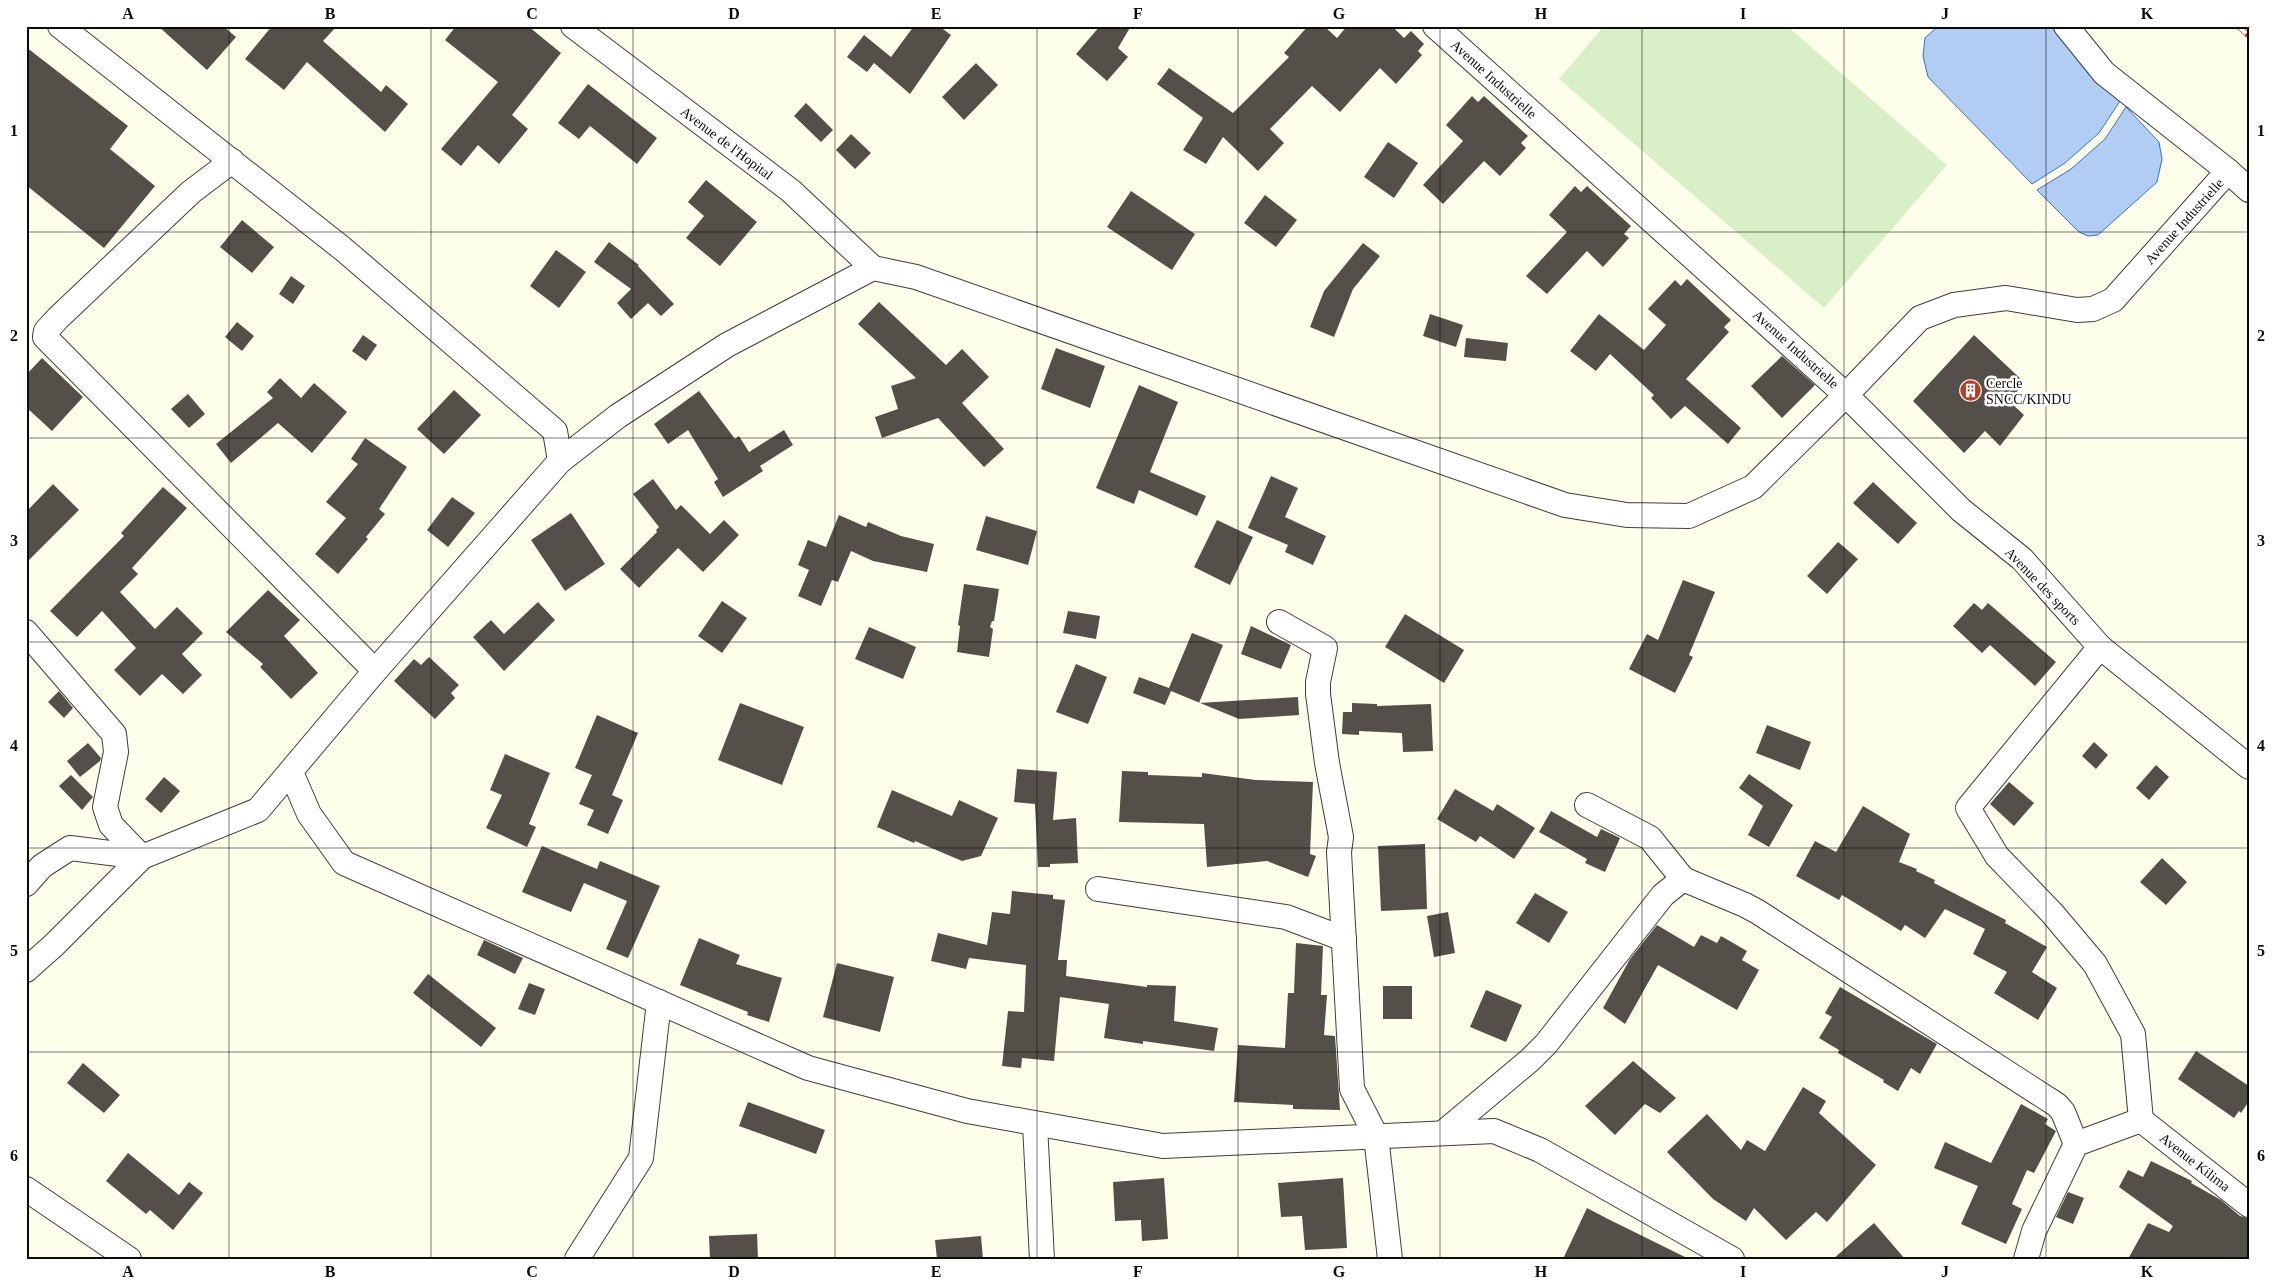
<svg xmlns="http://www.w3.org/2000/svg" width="2275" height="1285" font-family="'Times New Roman',serif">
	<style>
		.pitch { fill: #d9efc7 }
		.water { fill: #b1cdf4; stroke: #3a71c9 }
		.building { fill: #544f48 }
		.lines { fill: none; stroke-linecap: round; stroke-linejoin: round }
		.minor-casing { stroke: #3e3e3e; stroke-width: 26 }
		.minor { stroke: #fff; stroke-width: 24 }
		.rail-casing { stroke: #b73f28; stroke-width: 5.5 }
		.rail { stroke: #fff; stroke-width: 4; stroke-dasharray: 11; stroke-linecap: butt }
		.grid { fill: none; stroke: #0b0b0b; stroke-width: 1; stroke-opacity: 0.55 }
		.labels { text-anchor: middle; stroke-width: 5; stroke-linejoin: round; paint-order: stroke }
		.street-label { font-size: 14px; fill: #0b0b0b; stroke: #fff }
		.poi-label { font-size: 14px; fill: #0b0b0b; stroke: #fff; text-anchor: start }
		.neatline { fill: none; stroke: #0b0b0b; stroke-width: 2 }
		.grid-label { font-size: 16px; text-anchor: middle; font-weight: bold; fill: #0b0b0b }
	</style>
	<rect width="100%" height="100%" fill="#feffea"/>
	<!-- pitch -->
	<path class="pitch" d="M 1604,26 L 1787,26 L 1947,165 L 1824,308 L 1559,79 Z"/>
	<!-- water -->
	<g class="water">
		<path d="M 1938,26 L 2064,26 L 2120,101 L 2099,133 L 2065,163 L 2032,184 L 1928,77 L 1923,56 L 1925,38 Z"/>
		<path d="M 2126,107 L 2159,142 L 2162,159 L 2157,182 L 2098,235 L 2088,236 L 2079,232 L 2037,190 L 2071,169 L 2105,139 Z"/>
	</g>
	<!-- building -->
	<g class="building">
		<path d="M 158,26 L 223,26 L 236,37 L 207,70 Z"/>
		<path d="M 272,26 L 337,26 L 323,41 L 381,92 L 386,85 L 408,104 L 385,132 L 307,62 L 284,90 L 245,59 Z"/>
		<path d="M 456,26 L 528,26 L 561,53 L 512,115 L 528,129 L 499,164 L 478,145 L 461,166 L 441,149 L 498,82 L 445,40 Z"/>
		<path d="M 914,26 L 939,26 L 951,35 L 910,94 L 874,63 L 867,72 L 847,57 L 864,35 L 891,57 Z"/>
		<path d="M 1100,26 L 1131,26 L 1118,48 L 1128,57 L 1107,81 L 1076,54 Z"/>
		<path d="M 1308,26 L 1324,26 L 1337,38 L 1347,26 L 1392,26 L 1404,38 L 1411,31 L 1424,44 L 1418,51 L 1422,55 L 1396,84 L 1380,68 L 1340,112 L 1312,86 L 1270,129 L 1284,143 L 1258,171 L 1223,137 L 1206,164 L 1183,150 L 1203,118 L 1157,84 L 1169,68 L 1233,113 L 1289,57 L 1284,53 Z"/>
		<path d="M 26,47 L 128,126 L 110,149 L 155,186 L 104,248 L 26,185 Z"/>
		<path d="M 976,63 L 998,85 L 964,120 L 942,97 Z"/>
		<path d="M 588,84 L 657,138 L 637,164 L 590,126 L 579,139 L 558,123 Z"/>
		<path d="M 1472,96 L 1478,102 L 1484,96 L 1528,136 L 1521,143 L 1526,148 L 1500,176 L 1484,161 L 1443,204 L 1423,185 L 1463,141 L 1446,125 Z"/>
		<path d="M 806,103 L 833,130 L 821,142 L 794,116 Z"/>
		<path d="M 851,134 L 871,153 L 855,169 L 836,150 Z"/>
		<path d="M 1388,142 L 1418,163 L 1394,198 L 1364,177 Z"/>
		<path d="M 706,180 L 757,222 L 720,266 L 686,238 L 704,216 L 688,202 Z"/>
		<path d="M 1575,186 L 1581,192 L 1587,186 L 1631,226 L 1624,234 L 1629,238 L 1603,267 L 1587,251 L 1547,294 L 1526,276 L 1567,232 L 1549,215 Z"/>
		<path d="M 1131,191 L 1195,234 L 1172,270 L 1107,227 Z"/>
		<path d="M 1265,195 L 1297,220 L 1276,247 L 1244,223 Z"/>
		<path d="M 242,220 L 274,247 L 252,273 L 220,247 Z"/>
		<path d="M 609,242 L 639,265 L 638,266 L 674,304 L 661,316 L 648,303 L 631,319 L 617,303 L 631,289 L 594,262 Z"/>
		<path d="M 1363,243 L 1380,256 L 1353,289 L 1334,337 L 1310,327 L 1324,291 Z"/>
		<path d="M 556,250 L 586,272 L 559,308 L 530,286 Z"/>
		<path d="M 291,276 L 305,286 L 293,304 L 279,294 Z"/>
		<path d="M 1687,279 L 1731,320 L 1724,327 L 1729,332 L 1686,379 L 1741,428 L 1728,444 L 1685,406 L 1671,419 L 1651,398 L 1654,395 L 1610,354 L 1596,371 L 1570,351 L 1599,314 L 1644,350 L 1666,325 L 1648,309 L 1675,280 L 1681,286 Z"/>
		<path d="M 879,302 L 946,365 L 962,349 L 989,377 L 962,403 L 1004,449 L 984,467 L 938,418 L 882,438 L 875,417 L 898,409 L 891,386 L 916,378 L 858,324 Z"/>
		<path d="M 1430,314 L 1463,325 L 1456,347 L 1423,336 Z"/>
		<path d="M 237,322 L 254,336 L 242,351 L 225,337 Z"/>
		<path d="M 363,335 L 377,345 L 366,361 L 352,351 Z"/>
		<path d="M 1974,335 L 2024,382 L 2010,402 L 2024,415 L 2000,446 L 1985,431 L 1964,453 L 1913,401 Z"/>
		<path d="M 1466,338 L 1508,343 L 1506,361 L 1464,357 Z"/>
		<path d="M 1056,348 L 1105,366 L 1090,408 L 1041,389 Z"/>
		<path d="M 1782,356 L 1815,385 L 1782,418 L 1751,386 Z"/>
		<path d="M 42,358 L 83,397 L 52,431 L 26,407 L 26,375 Z"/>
		<path d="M 280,378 L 301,398 L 314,383 L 347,412 L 312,453 L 278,423 L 231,463 L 216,444 L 273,398 L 267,392 Z"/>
		<path d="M 1139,385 L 1178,402 L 1150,472 L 1206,496 L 1197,516 L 1139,490 L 1134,504 L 1096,488 Z"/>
		<path d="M 454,390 L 481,415 L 444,454 L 417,429 Z"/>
		<path d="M 699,391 L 735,439 L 739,436 L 749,452 L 784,430 L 793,445 L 760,466 L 763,471 L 723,497 L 714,482 L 718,479 L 688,430 L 668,444 L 654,424 Z"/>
		<path d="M 188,394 L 205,414 L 189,428 L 171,409 Z"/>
		<path d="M 365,438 L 407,467 L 379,509 L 385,514 L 366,537 L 368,539 L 338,574 L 315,554 L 346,518 L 326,502 L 358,464 L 351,459 Z"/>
		<path d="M 1271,476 L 1298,488 L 1285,517 L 1326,536 L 1313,565 L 1285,552 L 1288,545 L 1248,528 Z"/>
		<path d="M 653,479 L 676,510 L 681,505 L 710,534 L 724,520 L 739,535 L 703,572 L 678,548 L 639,588 L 620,569 L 657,532 L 656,530 L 659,527 L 633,494 Z"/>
		<path d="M 1873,482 L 1917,523 L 1898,544 L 1853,503 Z"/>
		<path d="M 53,484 L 79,510 L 26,563 L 26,512 Z"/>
		<path d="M 163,487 L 187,508 L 132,568 L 138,574 L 120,592 L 155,629 L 177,607 L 203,633 L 182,654 L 202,675 L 183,694 L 162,674 L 140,696 L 114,670 L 136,648 L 102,611 L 77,637 L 50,611 L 124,536 L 121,533 Z"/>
		<path d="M 452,497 L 475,513 L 448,547 L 427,530 Z"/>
		<path d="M 571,513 L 605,564 L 565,591 L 531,540 Z"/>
		<path d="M 839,515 L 866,527 L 868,522 L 901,536 L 934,544 L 927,572 L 873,561 L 851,551 L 838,582 L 832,580 L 821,606 L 798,596 L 809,570 L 798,565 L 808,540 L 826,547 Z"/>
		<path d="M 986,516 L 1037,531 L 1028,565 L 976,550 Z"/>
		<path d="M 1217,520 L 1253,537 L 1230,585 L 1194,567 Z"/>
		<path d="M 1838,542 L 1858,559 L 1827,594 L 1807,576 Z"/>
		<path d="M 1683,580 L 1715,592 L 1689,655 L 1693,657 L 1675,693 L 1629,669 L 1647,634 L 1658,640 Z"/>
		<path d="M 964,584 L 999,589 L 994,621 L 992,621 L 990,627 L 993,629 L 989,657 L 957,652 L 960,626 L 958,625 Z"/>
		<path d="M 268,590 L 300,620 L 284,636 L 318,673 L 291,699 L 260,667 L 263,664 L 226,632 Z"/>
		<path d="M 722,601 L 747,618 L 722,653 L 698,636 Z"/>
		<path d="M 538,602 L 555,620 L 504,671 L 473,637 L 491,620 L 504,634 Z"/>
		<path d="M 1974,603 L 1982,610 L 1988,603 L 2056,662 L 2035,686 L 1990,645 L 1982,653 L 1953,626 Z"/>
		<path d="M 1068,611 L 1100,616 L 1096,639 L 1063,633 Z"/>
		<path d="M 1405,614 L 1464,650 L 1444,683 L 1385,647 Z"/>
		<path d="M 1251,626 L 1291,645 L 1281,669 L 1241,654 Z"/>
		<path d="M 869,627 L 916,647 L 903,679 L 855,659 Z"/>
		<path d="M 1192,633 L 1223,645 L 1199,703 L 1298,697 L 1299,715 L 1239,719 L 1171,691 L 1165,705 L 1133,693 L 1139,677 L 1169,688 Z"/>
		<path d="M 429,657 L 459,685 L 451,693 L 455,698 L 435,719 L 394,681 L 414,659 L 421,665 Z"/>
		<path d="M 1076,664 L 1107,677 L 1088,724 L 1056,712 Z"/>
		<path d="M 59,691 L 73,708 L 64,718 L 48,702 Z"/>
		<path d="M 740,703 L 804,727 L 782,785 L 718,760 Z"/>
		<path d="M 1352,703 L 1377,704 L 1377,706 L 1431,704 L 1433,751 L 1403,752 L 1402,733 L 1359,731 L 1359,735 L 1342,734 L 1343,712 L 1352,712 Z"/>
		<path d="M 597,715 L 638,733 L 612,795 L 623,800 L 608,834 L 587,825 L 594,810 L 579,804 L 592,775 L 575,768 Z"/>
		<path d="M 1767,725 L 1811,742 L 1800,770 L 1756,753 Z"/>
		<path d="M 2094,742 L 2108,755 L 2096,769 L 2082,756 Z"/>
		<path d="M 88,743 L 101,758 L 100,761 L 80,777 L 67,761 Z"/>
		<path d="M 505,754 L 550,773 L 529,824 L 536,827 L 527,847 L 486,828 L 502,795 L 490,790 Z"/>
		<path d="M 2156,765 L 2169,777 L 2149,800 L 2136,788 Z"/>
		<path d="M 1017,769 L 1057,772 L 1053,820 L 1076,818 L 1078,863 L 1050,864 L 1050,867 L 1038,867 L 1035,804 L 1014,802 Z"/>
		<path d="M 1122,771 L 1148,772 L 1148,775 L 1202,777 L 1202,773 L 1256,780 L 1313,782 L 1310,854 L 1316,856 L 1308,877 L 1267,861 L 1207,867 L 1204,824 L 1119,822 Z"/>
		<path d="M 1749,774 L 1793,805 L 1769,847 L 1748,835 L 1763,806 L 1739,788 Z"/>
		<path d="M 71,775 L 93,797 L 82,810 L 59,786 Z"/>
		<path d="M 164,777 L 180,791 L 161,813 L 145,799 Z"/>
		<path d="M 2009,782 L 2034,803 L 2014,826 L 1990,804 Z"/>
		<path d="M 1455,789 L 1493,811 L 1497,804 L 1535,828 L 1514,859 L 1480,836 L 1476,842 L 1437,819 Z"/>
		<path d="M 892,790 L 952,816 L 959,800 L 998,818 L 981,856 L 962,861 L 915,841 L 914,843 L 877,827 Z"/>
		<path d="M 1863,806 L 1910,834 L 1899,862 L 1917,869 L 1916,871 L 1935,880 L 1934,883 L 2006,920 L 2005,923 L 2047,947 L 2032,972 L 2057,988 L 2038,1020 L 1994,993 L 2007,972 L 1973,954 L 1985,929 L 1945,909 L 1925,938 L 1905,925 L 1901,931 L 1842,895 L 1839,900 L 1796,876 L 1815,841 L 1836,852 Z"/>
		<path d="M 1551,811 L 1597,837 L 1601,829 L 1620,838 L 1605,872 L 1585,863 L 1587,859 L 1539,832 Z"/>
		<path d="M 1425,844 L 1427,909 L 1381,911 L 1378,846 Z"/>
		<path d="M 542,846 L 597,869 L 600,861 L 660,886 L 628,958 L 606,949 L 627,901 L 584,883 L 571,912 L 522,892 Z"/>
		<path d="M 2162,858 L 2187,882 L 2166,905 L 2140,882 Z"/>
		<path d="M 1012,891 L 1053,895 L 1053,899 L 1065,900 L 1058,960 L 1067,960 L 1066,976 L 1147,987 L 1147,985 L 1176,986 L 1174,1021 L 1218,1028 L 1214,1051 L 1143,1041 L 1143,1044 L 1104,1038 L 1109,1004 L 1060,997 L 1054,1061 L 1022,1058 L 1021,1068 L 1002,1066 L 1008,1011 L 1024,1012 L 1026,965 L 969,958 L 966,969 L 931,961 L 938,933 L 987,945 L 992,912 L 1010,914 Z"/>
		<path d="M 1535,893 L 1568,912 L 1549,943 L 1516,923 Z"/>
		<path d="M 1448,912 L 1455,953 L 1434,957 L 1427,916 Z"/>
		<path d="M 1657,925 L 1694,947 L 1701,935 L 1717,943 L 1721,936 L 1747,951 L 1742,960 L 1759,970 L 1737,1010 L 1658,965 L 1625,1024 L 1603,1008 L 1630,959 Z"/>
		<path d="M 699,938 L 740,955 L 736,964 L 782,978 L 769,1022 L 747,1015 L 748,1012 L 680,985 Z"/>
		<path d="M 484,940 L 523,958 L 515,974 L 477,955 Z"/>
		<path d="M 1296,943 L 1323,946 L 1321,995 L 1327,995 L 1324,1035 L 1335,1036 L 1340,1110 L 1293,1109 L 1293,1105 L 1234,1102 L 1238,1045 L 1285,1048 L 1288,993 L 1294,993 Z"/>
		<path d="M 837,963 L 894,977 L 880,1032 L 823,1017 Z"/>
		<path d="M 428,974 L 496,1028 L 481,1047 L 413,993 Z"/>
		<path d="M 529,983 L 545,989 L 535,1015 L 518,1009 Z"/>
		<rect x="1383" y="986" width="29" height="33"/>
		<path d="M 1840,987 L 1937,1044 L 1920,1074 L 1911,1068 L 1898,1091 L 1883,1082 L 1884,1080 L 1838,1053 L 1839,1050 L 1819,1038 L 1832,1017 L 1825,1013 Z"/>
		<path d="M 1486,990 L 1522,1005 L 1506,1042 L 1470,1027 Z"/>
		<path d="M 2196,1051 L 2249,1086 L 2249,1101 L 2241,1113 L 2239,1111 L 2234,1118 L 2178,1079 Z"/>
		<path d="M 1633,1061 L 1676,1098 L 1660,1113 L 1645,1104 L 1615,1135 L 1585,1106 Z"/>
		<path d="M 83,1063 L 120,1095 L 104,1113 L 67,1083 Z"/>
		<path d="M 1803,1087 L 1826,1101 L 1819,1113 L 1876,1165 L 1827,1222 L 1816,1212 L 1786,1240 L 1754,1208 L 1746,1221 L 1713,1199 L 1667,1152 L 1707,1114 L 1741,1150 L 1747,1140 L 1765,1151 Z"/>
		<path d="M 748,1102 L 825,1130 L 816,1154 L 739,1126 Z"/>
		<path d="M 2021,1104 L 2048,1119 L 2045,1124 L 2056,1131 L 2034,1173 L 2027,1170 L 2012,1204 L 2022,1209 L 2006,1244 L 1961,1224 L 1978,1186 L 1934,1168 L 1945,1142 L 1991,1163 Z"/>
		<path d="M 128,1153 L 179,1195 L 189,1182 L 203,1193 L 173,1230 L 150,1210 L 146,1214 L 106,1181 Z"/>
		<path d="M 2151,1161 L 2192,1181 L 2191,1183 L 2221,1200 L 2240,1216 L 2249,1218 L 2249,1259 L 2128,1259 L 2148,1223 L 2169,1232 L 2173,1226 L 2119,1187 L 2128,1170 L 2143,1177 Z"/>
		<path d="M 1164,1178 L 1168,1239 L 1142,1241 L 1141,1220 L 1115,1221 L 1113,1182 Z"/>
		<path d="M 1343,1178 L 1347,1248 L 1305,1250 L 1302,1216 L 1281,1217 L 1278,1183 Z"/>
		<path d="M 2068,1192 L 2084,1198 L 2073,1224 L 2056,1217 Z"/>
		<path d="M 1587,1208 L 1608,1219 L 1689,1259 L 1563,1259 Z"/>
		<path d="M 1874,1223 L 1905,1259 L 1833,1259 Z"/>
		<path d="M 757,1234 L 758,1259 L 710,1259 L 709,1236 Z"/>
		<path d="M 981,1236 L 983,1259 L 937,1259 L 935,1240 Z"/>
	</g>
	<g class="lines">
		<defs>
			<g id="minor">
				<path d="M 60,26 L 343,249 L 555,431 L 560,461"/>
				<path d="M 573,26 L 791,191 L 873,268"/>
				<path d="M 1435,26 L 1846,395 L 1920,318 L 1954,305 L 2006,298 L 2077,310 L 2093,309 L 2113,300 L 2228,171 L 2249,190"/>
				<path d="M 2066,26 L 2104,73 L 2228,171"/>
				<path d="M 232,161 L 191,192 L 58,318 L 46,331 L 45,337 L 375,671"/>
				<path d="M 1279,622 L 1325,648 L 1318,682 L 1318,694 L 1327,763 L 1341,837 L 1339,852 L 1352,1089 L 1376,1136 L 1390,1259"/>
				<path d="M 26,632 L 114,734 L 116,752 L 105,807 L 111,825 L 142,857"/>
				<path d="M 291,772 L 309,814 L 344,863 L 808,1068 L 967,1111 L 1163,1146 L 1494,1131 L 1540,1150 L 1732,1259"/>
				<path d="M 1587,805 L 1650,838 L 1683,879"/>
				<path d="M 26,884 L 42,866 L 70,848 L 142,857"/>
				<path d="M 1098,889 L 1286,917 L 1344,939"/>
				<path d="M 26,970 L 54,945 L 142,857 L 258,810 L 375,671 L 560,461 L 618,416 L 727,345 L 873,268 L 916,277 L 1565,505 L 1627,515 L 1689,516 L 1753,487 L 1846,395 L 1961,510 L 2022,559 L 2100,647 L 2249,767"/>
				<path d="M 2141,1120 L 2249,1205"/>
				<path d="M 1035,1125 L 1042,1259"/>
				<path d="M 1443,1133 L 1530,1060 L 1546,1044 L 1663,895 L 1683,879 L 1745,905 L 1758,912 L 2057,1105 L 2063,1112 L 2076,1144"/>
				<path d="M 26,1189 L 129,1259"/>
				<path d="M 577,1259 L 641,1158 L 659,1002"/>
				<path d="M 2026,1259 L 2034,1231 L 2076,1144 L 2141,1120 L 2133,1034 L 2095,964 L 2052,913 L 1997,856 L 1968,808 L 2100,647"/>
			</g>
		</defs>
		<!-- minor casing -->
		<use href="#minor" class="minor-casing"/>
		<!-- minor -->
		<use href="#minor" class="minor"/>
		<defs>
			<path id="rail" d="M 2238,26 L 2249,36"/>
		</defs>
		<!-- rail casing -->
		<use href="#rail" class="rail-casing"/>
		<!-- rail -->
		<use href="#rail" class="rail"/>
	</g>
	<!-- grid -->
	<path class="grid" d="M 229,26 L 229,1259M 431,26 L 431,1259M 633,26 L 633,1259M 835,26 L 835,1259M 1037,26 L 1037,1259M 1238,26 L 1238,1259M 1440,26 L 1440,1259M 1642,26 L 1642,1259M 1844,26 L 1844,1259M 2046,26 L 2046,1259M 26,232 L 2249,232M 26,438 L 2249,438M 26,642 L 2249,642M 26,848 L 2249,848M 26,1052 L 2249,1052"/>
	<!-- icons -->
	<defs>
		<symbol id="building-disc" viewBox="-11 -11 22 22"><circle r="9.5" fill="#b73f28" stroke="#fff"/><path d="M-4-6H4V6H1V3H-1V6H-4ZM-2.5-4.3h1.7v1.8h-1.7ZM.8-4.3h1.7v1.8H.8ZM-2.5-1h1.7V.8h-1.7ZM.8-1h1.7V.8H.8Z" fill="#fff"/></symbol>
	</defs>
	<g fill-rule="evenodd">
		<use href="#building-disc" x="1958" y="378" width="25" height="25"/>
	</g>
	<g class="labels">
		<!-- street labels -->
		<g class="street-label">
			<text transform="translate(1494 79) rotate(42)" y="5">Avenue Industrielle</text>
			<text transform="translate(727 143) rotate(37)" y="5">Avenue de l'Hopital</text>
			<text transform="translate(2184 221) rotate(-48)" y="5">Avenue Industrielle</text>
			<text transform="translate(1796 349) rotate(42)" y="5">Avenue Industrielle</text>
			<text transform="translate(2043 586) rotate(46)" y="5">Avenue des sports</text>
			<text transform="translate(2195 1162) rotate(38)" y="5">Avenue Kilima</text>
		</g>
		<!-- poi labels -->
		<g class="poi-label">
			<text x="1986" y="388">Cercle<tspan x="1986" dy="16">SNCC/KINDU</tspan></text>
		</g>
	</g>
	<!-- border -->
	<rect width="2275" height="1285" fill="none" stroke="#ffffff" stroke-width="55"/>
	<rect x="28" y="28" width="2220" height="1230" class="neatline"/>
	<g class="grid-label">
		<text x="128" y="19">A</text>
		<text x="330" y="19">B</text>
		<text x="532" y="19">C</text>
		<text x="734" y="19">D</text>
		<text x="936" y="19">E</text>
		<text x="1138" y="19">F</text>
		<text x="1339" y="19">G</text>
		<text x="1541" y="19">H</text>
		<text x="1743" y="19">I</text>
		<text x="1945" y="19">J</text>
		<text x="2147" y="19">K</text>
		<text x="14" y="136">1</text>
		<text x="2261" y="136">1</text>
		<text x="14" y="341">2</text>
		<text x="2261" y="341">2</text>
		<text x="14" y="546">3</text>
		<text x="2261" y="546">3</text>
		<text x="14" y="751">4</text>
		<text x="2261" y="751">4</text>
		<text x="14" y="956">5</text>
		<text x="2261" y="956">5</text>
		<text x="14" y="1161">6</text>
		<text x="2261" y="1161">6</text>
		<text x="128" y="1277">A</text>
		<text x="330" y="1277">B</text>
		<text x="532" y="1277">C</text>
		<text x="734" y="1277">D</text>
		<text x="936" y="1277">E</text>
		<text x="1138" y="1277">F</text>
		<text x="1339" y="1277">G</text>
		<text x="1541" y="1277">H</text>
		<text x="1743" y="1277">I</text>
		<text x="1945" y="1277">J</text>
		<text x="2147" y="1277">K</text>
	</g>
</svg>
